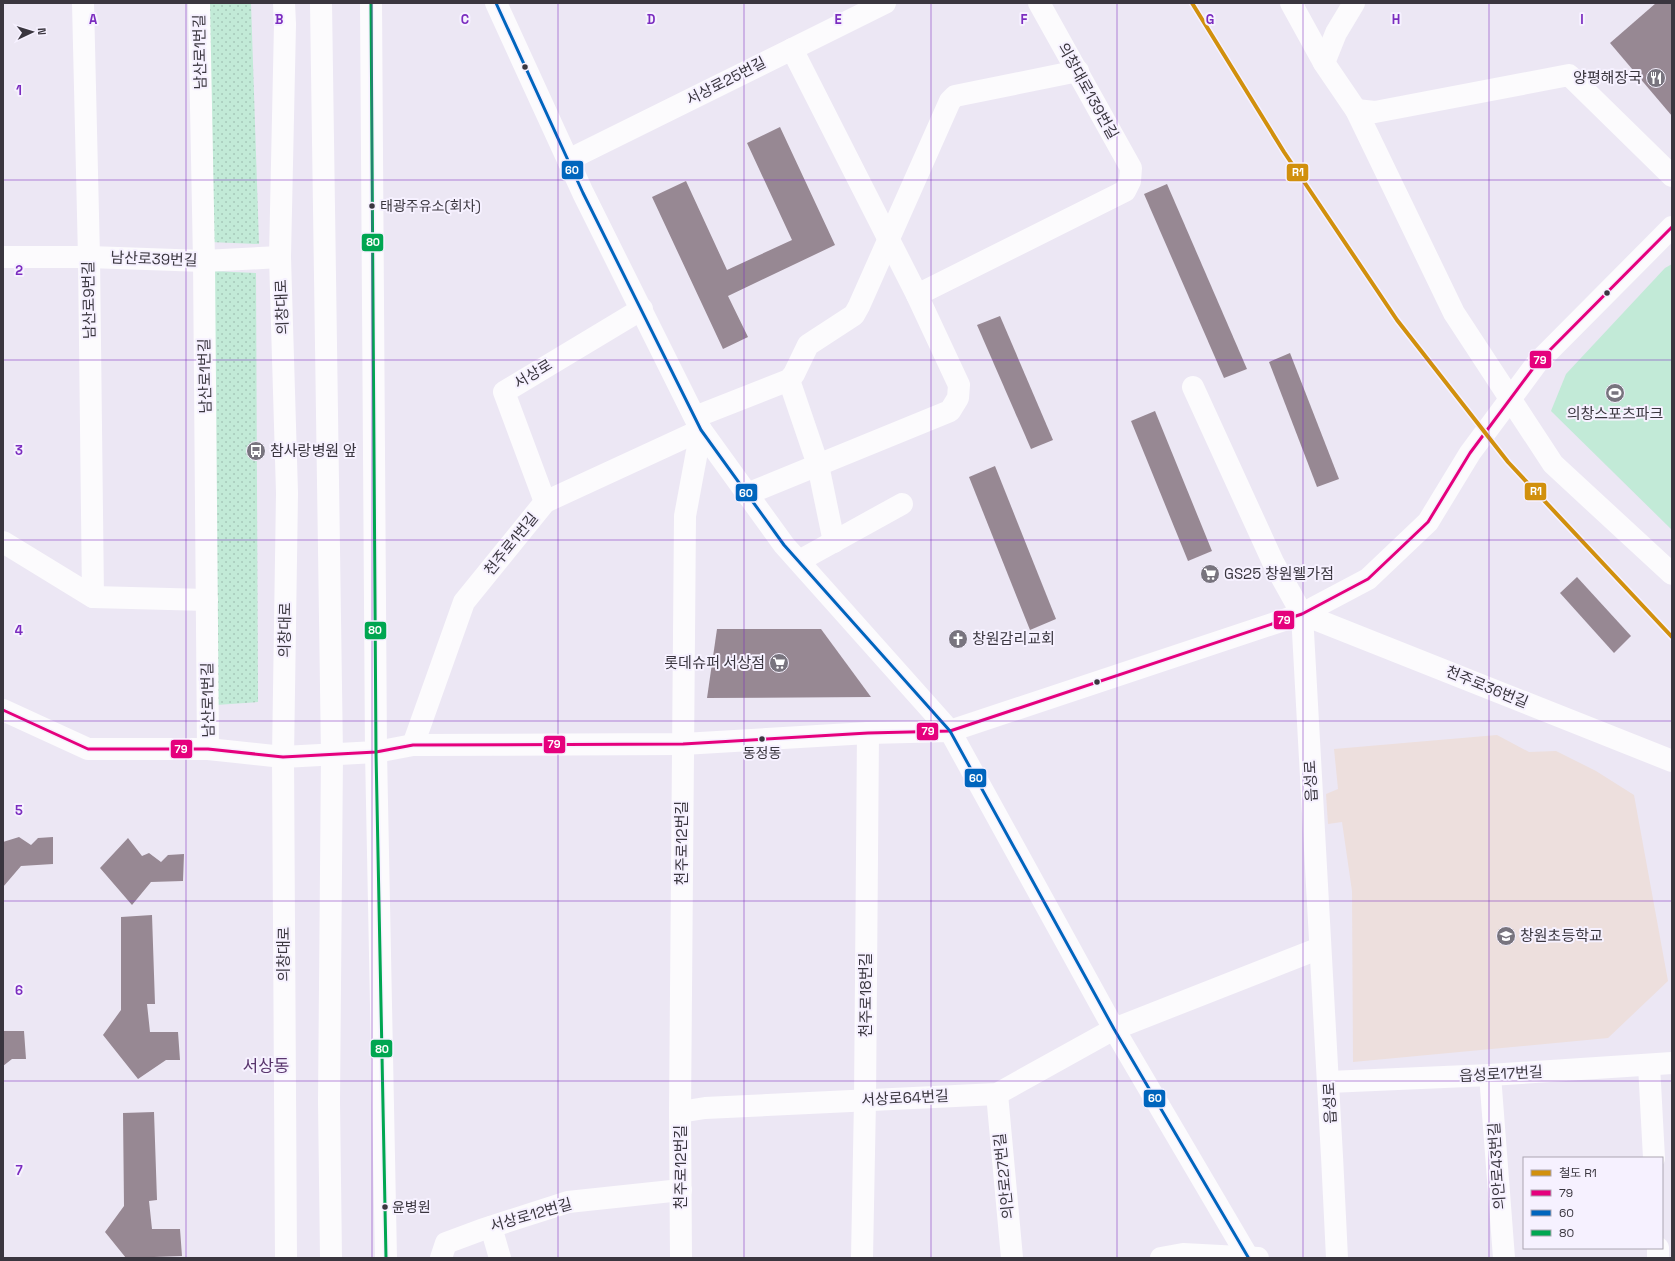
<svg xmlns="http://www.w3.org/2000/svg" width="1675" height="1261" font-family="'Space Grotesk','Noto Sans KR',sans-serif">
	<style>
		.education { fill: #eddfdd }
		.grass { fill: #c2ead7 }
		.park { fill: url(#park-dots) }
		.building { fill: #978893 }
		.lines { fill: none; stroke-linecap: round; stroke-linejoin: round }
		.minor { stroke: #fcfbfd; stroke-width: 22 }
		.major { stroke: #fcfbfd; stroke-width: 22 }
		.bus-1-casing { stroke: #f6f1ff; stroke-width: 6 }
		.bus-2-casing { stroke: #f6f1ff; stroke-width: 6 }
		.bus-3-casing { stroke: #f6f1ff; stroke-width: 6 }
		.bus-1 { stroke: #e5007d; stroke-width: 3 }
		.bus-2 { stroke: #0065bd; stroke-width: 3 }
		.bus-3 { stroke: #00a651; stroke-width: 3 }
		.rail-1-casing { stroke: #f6f1ff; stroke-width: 7 }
		.rail-1 { stroke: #d1900d; stroke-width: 4 }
		.grid { fill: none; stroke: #7b2cbf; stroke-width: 1; stroke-opacity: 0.55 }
		.bus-dot { fill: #3a363f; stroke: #f6f1ff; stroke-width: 1.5 }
		.labels { text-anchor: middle; stroke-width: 4; stroke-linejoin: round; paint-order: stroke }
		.bus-label { font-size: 14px; fill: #3a363f; stroke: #f6f1ff; text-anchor: start }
		.street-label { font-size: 15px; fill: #3a363f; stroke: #f6f1ff }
		.poi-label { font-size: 15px; fill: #3a363f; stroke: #f6f1ff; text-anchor: start }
		.quarter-label { font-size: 17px; fill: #59356d; stroke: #f6f1ff }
		.grid-label { font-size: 13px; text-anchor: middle; font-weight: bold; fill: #7b2cbf; stroke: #f6f1ff; stroke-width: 4; stroke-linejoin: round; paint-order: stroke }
		.line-badge { stroke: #f6f1ff; stroke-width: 1.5 }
		.badge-label { font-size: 11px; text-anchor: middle; font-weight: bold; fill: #fff }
	</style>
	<defs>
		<pattern id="park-dots" width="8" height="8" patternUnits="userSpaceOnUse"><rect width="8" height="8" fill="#c2ead7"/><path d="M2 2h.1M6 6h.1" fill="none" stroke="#a7c9ba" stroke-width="1.8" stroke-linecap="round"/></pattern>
	</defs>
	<rect width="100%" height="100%" fill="#ece7f4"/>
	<!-- education -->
	<path class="education" d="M 1497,735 L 1529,752 L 1556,751 L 1596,771 L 1634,795 L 1668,981 L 1608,1038 L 1353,1062 L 1352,891 L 1342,822 L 1328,824 L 1326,794 L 1338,789 L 1334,749 Z"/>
	<!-- grass -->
	<path class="grass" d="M 1672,264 L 1672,530 L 1551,411 L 1566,374 L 1665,268 Z"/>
	<!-- park -->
	<g class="park">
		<path d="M 206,3 L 251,3 L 259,244 L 210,242 Z"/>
		<path d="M 212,271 L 256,273 L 258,702 L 216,705 Z"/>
	</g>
	<!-- building -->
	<g class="building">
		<path d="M 1656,3 L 1672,3 L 1672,116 L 1610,43 Z"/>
		<path d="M 780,127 L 835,245 L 728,296 L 748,337 L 723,349 L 652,197 L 686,181 L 727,270 L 792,240 L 747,143 Z"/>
		<path d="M 1167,184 L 1247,369 L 1224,378 L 1144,194 Z"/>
		<path d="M 1000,316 L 1053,440 L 1031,449 L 977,325 Z"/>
		<path d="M 1290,353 L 1339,479 L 1317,487 L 1269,362 Z"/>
		<path d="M 1155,411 L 1212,551 L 1188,561 L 1131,421 Z"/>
		<path d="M 995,466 L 1056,619 L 1030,630 L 969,477 Z"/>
		<path d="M 1577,577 L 1631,636 L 1614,653 L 1560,593 Z"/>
		<path d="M 717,629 L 821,629 L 871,697 L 707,698 Z"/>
		<path d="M 19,837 L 31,845 L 38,838 L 53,837 L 53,864 L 21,866 L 3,887 L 3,842 Z"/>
		<path d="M 128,838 L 142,856 L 149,853 L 161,862 L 168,855 L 184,854 L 183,881 L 151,882 L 132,905 L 100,868 Z"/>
		<path d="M 152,915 L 155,1004 L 147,1004 L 150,1032 L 178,1032 L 180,1060 L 166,1060 L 138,1079 L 103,1035 L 121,1010 L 121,917 Z"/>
		<path d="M 3,1031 L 24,1031 L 26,1059 L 12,1059 L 3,1066 Z"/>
		<path d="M 154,1112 L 157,1200 L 149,1201 L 152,1229 L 180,1229 L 182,1256 L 126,1258 L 105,1232 L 124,1206 L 123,1113 Z"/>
	</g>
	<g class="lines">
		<!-- minor -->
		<g class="minor">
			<path d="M 83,3 L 89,257 L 93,597"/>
			<path d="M 199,3 L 204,261 L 208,749"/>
			<path d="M 371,3 L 376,752 L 386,1258"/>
			<path d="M 496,3 L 583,193 L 701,430 L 784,545 L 950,731 L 1114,1029 L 1248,1257"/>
			<path d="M 1291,3 L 1324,63 L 1356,110 L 1454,313 L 1553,464 L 1672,574"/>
			<path d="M 1324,63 L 1336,33 L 1354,3"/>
			<path d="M 1356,110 L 1375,112 L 1569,75 L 1672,176"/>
			<path d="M 568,160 L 885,3"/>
			<path d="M 3,257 L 89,257 L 204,261 L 280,257"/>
			<path d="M 917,295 L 1125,191 L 1130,181 L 1131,168 L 1039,3"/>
			<path d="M 789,380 L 818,465 L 834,542"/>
			<path d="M 1193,387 L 1273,562 L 1302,614 L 1672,761"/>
			<path d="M 695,417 L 789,380 L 794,374 L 808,345 L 854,315 L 859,306 L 950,101 L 955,96 L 1078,71"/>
			<path d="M 747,494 L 950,411 L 958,398 L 959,385 L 917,295 L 792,49"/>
			<path d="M 545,502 L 504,392 L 642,309"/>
			<path d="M 3,542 L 93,597 L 207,600"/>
			<path d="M 799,561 L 902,504"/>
			<path d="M 413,745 L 464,602 L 545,502 L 701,430"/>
			<path d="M 1649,1065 L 1654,1158"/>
			<path d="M 1490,1075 L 1504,1258"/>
			<path d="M 1329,1082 L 1490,1075 L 1672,1063"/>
			<path d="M 997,1094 L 1012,1258"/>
			<path d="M 680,1112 L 705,1108 L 997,1094 L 1114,1029 L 1320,948"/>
			<path d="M 491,1227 L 500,1258"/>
			<path d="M 1658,1248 L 1658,1258"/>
			<path d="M 441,1258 L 446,1243 L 481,1230 L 568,1202 L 681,1190"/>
			<path d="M 681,1258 L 680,1112 L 685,516 L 701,430"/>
			<path d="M 862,1258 L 865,1100 L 868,733"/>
			<path d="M 1161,1258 L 1183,1254 L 1258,1258"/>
		</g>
		<!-- major -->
		<g class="major">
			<path d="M 284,3 L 285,24 L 280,257 L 287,493 L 283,757 L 286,1258"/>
			<path d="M 321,3 L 332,755 L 329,1102 L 331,1258"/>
			<path d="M 1302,614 C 1313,828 1327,1043 1337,1258"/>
			<path d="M 3,710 L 88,749 L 208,749 L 283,757 L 376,752 L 413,745 L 683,744 L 868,733 L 950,731 L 1302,614 L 1368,579 L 1428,522 L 1470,453 L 1537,363 L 1672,227"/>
		</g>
		<defs>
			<path id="bus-1" d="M 3,710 L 88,749 L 208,749 L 283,757 L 376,752 L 413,745 L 683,744 L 868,733 L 950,731 L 1302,614 L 1368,579 L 1428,522 L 1470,453 L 1537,363 L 1672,227"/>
			<path id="bus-2" d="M 496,3 L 583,193 L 701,430 L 784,545 L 950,731 L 1114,1029 L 1248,1257"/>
			<path id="bus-3" d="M 371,3 L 376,752 L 386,1258"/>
		</defs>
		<!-- bus-1 casing -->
		<use href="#bus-1" class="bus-1-casing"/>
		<!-- bus-2 casing -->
		<use href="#bus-2" class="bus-2-casing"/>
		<!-- bus-3 casing -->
		<use href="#bus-3" class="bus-3-casing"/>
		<!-- bus-1 -->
		<use href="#bus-1" class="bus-1"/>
		<!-- bus-2 -->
		<use href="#bus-2" class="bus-2"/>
		<!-- bus-3 -->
		<use href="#bus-3" class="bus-3"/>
		<defs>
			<path id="rail-1" d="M 1192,3 L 1284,152 L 1397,320 L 1508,462 L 1672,637"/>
		</defs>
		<!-- rail-1 casing -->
		<use href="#rail-1" class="rail-1-casing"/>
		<!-- rail-1 -->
		<use href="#rail-1" class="rail-1"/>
	</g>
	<!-- grid -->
	<path class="grid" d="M 186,3 L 186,1258M 372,3 L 372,1258M 558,3 L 558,1258M 744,3 L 744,1258M 931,3 L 931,1258M 1117,3 L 1117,1258M 1303,3 L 1303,1258M 1489,3 L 1489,1258M 3,180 L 1672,180M 3,360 L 1672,360M 3,540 L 1672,540M 3,721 L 1672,721M 3,901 L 1672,901M 3,1081 L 1672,1081"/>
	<!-- icons -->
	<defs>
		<symbol id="restaurant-disc" viewBox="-11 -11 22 22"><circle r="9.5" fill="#78747e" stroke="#f6f1ff"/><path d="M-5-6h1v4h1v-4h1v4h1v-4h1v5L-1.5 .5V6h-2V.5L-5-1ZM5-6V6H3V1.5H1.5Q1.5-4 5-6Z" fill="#fff"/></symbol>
		<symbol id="stadium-disc" viewBox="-11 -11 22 22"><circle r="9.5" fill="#78747e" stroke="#f6f1ff"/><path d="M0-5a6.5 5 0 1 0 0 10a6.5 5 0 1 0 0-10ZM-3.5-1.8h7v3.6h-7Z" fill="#fff"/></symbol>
		<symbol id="bus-disc" viewBox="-11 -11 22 22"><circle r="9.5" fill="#78747e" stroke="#f6f1ff"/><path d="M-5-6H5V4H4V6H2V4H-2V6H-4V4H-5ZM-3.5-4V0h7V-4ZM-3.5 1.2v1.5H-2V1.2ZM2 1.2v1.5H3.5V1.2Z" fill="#fff"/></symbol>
		<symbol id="supermarket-disc" viewBox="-11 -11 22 22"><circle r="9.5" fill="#78747e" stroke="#f6f1ff"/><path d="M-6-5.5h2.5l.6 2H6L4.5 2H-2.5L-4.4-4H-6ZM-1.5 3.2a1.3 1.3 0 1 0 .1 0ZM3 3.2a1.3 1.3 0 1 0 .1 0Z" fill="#fff"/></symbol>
		<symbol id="church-disc" viewBox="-11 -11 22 22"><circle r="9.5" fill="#78747e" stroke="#f6f1ff"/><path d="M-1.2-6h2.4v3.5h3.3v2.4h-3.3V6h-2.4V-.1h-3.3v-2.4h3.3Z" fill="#fff"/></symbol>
		<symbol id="school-disc" viewBox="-11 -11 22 22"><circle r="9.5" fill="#78747e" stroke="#f6f1ff"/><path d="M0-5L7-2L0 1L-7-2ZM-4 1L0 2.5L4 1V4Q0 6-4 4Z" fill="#fff"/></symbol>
	</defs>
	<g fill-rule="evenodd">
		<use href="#restaurant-disc" x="1645" y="67" width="22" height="22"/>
		<use href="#stadium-disc" x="1604" y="382" width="22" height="22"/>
		<use href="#bus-disc" x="245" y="440" width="22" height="22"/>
		<use href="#supermarket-disc" x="1199" y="563" width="22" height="22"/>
		<use href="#church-disc" x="947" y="628" width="22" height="22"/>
		<use href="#supermarket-disc" x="768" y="652" width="22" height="22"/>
		<use href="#school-disc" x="1495" y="925" width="22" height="22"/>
	</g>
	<!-- markers -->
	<g class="bus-dot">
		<circle cx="525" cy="67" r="3.5"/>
		<circle cx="372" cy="206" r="3.5"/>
		<circle cx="1607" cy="293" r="3.5"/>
		<circle cx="1097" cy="682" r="3.5"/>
		<circle cx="762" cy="739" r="3.5"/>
		<circle cx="385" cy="1207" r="3.5"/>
	</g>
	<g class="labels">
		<!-- bus labels -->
		<g class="bus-label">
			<text x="380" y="211">태광주유소(회차)</text>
			<text x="762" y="758" text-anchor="middle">동정동</text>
			<text x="392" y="1212">윤병원</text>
		</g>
		<!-- street labels -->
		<g class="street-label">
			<text transform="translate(200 52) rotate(-91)" y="5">남산로1번길</text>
			<text transform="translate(726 81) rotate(-27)" y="5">서상로25번길</text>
			<text transform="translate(1088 91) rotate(61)" y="5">의창대로139번길</text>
			<text transform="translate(154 259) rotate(2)" y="5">남산로39번길</text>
			<text transform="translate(89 300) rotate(-91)" y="5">남산로9번길</text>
			<text transform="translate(282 307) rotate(-92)" y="5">의창대로</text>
			<text transform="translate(533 374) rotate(-31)" y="5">서상로</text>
			<text transform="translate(205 376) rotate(-91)" y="5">남산로1번길</text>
			<text transform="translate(511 544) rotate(-51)" y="5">천주로1번길</text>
			<text transform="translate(285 630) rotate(-89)" y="5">의창대로</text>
			<text transform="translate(1487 687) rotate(22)" y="5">천주로36번길</text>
			<text transform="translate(208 700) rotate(-91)" y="5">남산로1번길</text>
			<text transform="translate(1311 781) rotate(-93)" y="5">읍성로</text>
			<text transform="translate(682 843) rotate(-90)" y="5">천주로12번길</text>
			<text transform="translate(284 954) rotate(-90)" y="5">의창대로</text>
			<text transform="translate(866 995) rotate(-90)" y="5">천주로18번길</text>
			<text transform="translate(1501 1074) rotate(-3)" y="5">읍성로17번길</text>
			<text transform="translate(905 1098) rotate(-3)" y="5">서상로64번길</text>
			<text transform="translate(1330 1103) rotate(-93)" y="5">읍성로</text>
			<text transform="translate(1497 1166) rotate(-94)" y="5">의안로43번길</text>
			<text transform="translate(681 1167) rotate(-90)" y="5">천주로12번길</text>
			<text transform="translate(1004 1176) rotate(-96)" y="5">의안로27번길</text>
			<text transform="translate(531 1215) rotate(-16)" y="5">서상로12번길</text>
		</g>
		<!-- poi labels -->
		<g class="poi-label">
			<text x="1642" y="83" text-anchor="end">양평해장국</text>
			<text x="1615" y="419" text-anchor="middle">의창스포츠파크</text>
			<text x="270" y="456">참사랑병원 앞</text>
			<text x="1224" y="579">GS25 창원웰가점</text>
			<text x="972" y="644">창원감리교회</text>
			<text x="765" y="668" text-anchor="end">롯데슈퍼 서상점</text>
			<text x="1520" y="941">창원초등학교</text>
		</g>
		<!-- quarter labels -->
		<g class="quarter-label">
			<text x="266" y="1072">서상동</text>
		</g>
	</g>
	<g class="grid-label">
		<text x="93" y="24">A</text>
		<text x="279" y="24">B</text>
		<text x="465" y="24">C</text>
		<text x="651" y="24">D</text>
		<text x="838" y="24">E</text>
		<text x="1024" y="24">F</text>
		<text x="1210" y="24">G</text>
		<text x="1396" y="24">H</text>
		<text x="1582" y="24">I</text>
		<text x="19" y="95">1</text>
		<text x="19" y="275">2</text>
		<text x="19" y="455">3</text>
		<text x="19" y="635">4</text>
		<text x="19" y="815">5</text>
		<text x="19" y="995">6</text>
		<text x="19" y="1175">7</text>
	</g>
	<g class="line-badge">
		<rect x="561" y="160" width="23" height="20" rx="4" fill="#0065bd"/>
		<rect x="1286" y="163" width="23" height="19" rx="4" fill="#d1900d"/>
		<rect x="361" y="233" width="23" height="19" rx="4" fill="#00a651"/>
		<rect x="1529" y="350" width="23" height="19" rx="4" fill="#e5007d"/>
		<rect x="1524" y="482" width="23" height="19" rx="4" fill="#d1900d"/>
		<rect x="735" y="483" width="23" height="19" rx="4" fill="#0065bd"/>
		<rect x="1273" y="610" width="22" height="20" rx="4" fill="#e5007d"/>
		<rect x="364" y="621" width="23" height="19" rx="4" fill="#00a651"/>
		<rect x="916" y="722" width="23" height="19" rx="4" fill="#e5007d"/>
		<rect x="543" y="735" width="23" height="19" rx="4" fill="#e5007d"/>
		<rect x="170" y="739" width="23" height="20" rx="4" fill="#e5007d"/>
		<rect x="964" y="768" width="23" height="20" rx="4" fill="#0065bd"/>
		<rect x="370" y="1039" width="23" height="19" rx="4" fill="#00a651"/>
		<rect x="1143" y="1089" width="23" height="19" rx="4" fill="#0065bd"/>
	</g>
	<g class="badge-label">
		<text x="572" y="174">60</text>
		<text x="1298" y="176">R1</text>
		<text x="373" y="246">80</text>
		<text x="1540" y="364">79</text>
		<text x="1536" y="495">R1</text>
		<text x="746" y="497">60</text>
		<text x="1284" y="624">79</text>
		<text x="375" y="634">80</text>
		<text x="928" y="735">79</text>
		<text x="554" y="748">79</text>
		<text x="181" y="753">79</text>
		<text x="976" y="782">60</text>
		<text x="382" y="1053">80</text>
		<text x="1155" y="1102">60</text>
	</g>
	<!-- border -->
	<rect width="1675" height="1261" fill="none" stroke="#3a363f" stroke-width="8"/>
	<!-- legend -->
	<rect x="1523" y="1157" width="140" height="92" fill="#f6f1ff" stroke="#aba6b2"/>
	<rect x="1531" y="1170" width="20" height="6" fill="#d1900d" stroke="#aba6b2"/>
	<text x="1559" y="1177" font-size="12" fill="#3a363f">철도 R1</text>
	<rect x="1531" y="1190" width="20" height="6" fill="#e5007d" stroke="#aba6b2"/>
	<text x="1559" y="1197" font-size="12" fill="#3a363f">79</text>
	<rect x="1531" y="1210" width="20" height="6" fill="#0065bd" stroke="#aba6b2"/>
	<text x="1559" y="1217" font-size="12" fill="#3a363f">60</text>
	<rect x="1531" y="1230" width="20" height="6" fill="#00a651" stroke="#aba6b2"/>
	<text x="1559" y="1237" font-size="12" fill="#3a363f">80</text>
	<!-- north arrow -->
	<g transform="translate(32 32) rotate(86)" stroke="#f6f1ff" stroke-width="3" paint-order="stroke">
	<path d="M0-3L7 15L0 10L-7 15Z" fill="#3a363f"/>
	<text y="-6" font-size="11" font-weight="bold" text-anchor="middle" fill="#3a363f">N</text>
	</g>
</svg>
